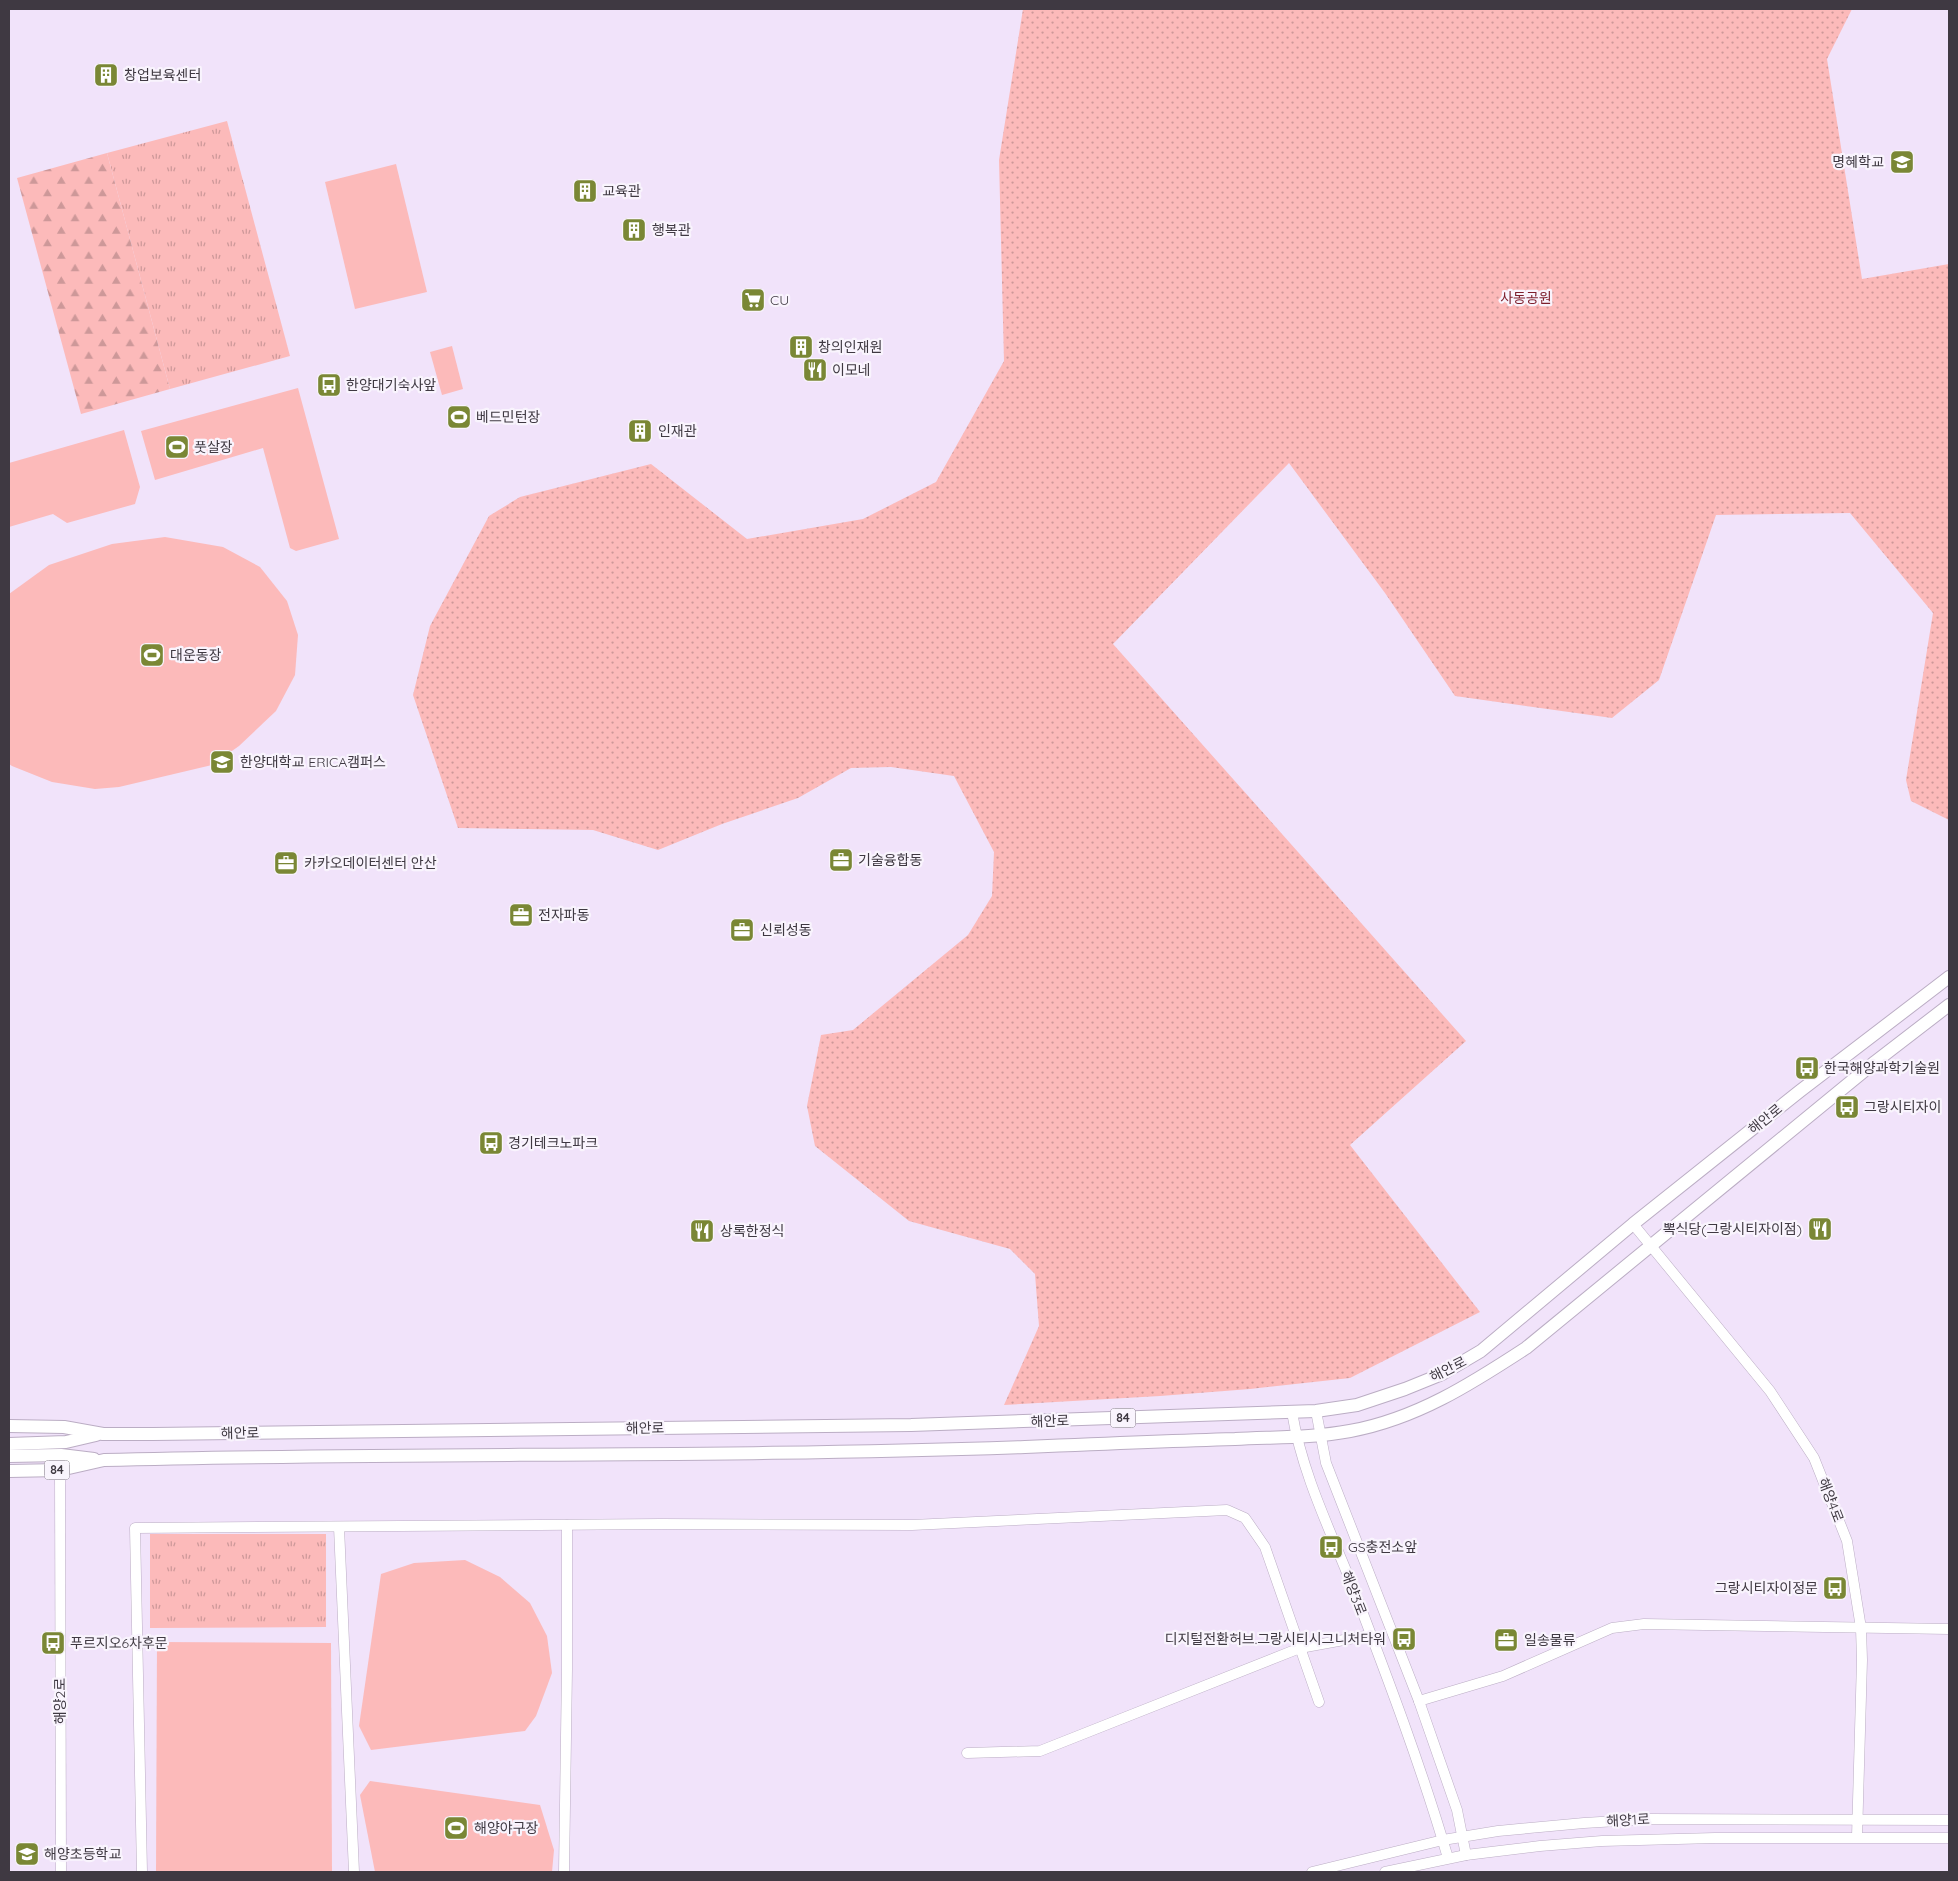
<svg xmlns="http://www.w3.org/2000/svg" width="1958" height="1881" font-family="Quicksand,'Noto Sans KR',sans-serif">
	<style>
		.grass { fill: url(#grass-tufts) }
		.forest { fill: url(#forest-firs) }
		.park { fill: url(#park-dots) }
		.garden { fill: #fcbaba }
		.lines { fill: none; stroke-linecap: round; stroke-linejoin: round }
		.minor-casing { stroke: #bbadc4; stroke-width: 11 }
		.major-casing { stroke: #bbadc4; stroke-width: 14 }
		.minor { stroke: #fff; stroke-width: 10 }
		.major { stroke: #fff; stroke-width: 12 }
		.labels { text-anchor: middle; stroke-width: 4.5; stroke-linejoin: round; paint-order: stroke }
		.shield { fill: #f9f4fd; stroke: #77717a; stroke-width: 1 }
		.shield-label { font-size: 12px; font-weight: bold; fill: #3f3942 }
		.poi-label { font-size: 14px; fill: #3f3942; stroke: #f9f4fd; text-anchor: start }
		.park-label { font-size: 14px; fill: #7e1f2c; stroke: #f9f4fd }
		.street-label { font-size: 14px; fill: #3f3942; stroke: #f9f4fd }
	</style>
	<defs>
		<pattern id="grass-tufts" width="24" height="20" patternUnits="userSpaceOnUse" patternTransform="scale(1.25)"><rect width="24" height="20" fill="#fcbaba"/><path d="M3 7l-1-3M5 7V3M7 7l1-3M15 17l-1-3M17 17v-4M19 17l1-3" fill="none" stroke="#cd9899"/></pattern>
		<pattern id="forest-firs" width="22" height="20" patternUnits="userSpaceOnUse" patternTransform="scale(1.25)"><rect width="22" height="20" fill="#fcbaba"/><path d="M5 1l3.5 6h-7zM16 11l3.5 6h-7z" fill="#cd9899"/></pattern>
		<pattern id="park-dots" width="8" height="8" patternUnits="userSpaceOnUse" patternTransform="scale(1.25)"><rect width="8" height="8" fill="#fcbaba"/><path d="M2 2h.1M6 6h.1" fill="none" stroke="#cd9899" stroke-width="1.8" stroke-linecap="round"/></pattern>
	</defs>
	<rect width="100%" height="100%" fill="#f1e3fa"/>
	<!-- grass -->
	<g class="grass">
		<path d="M 227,121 L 290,356 L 170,389 L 107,153 Z"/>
		<path d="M 150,1534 L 326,1534 L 326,1627 L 150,1628 Z"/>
	</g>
	<!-- forest -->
	<path class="forest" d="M 107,153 L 170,389 L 81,414 L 17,178 Z"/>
	<!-- park -->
	<path class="park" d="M 1023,9 L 1852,9 L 1827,59 L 1862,279 L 1949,264 L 1949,820 L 1911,801 L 1906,780 L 1933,613 L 1850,513 L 1716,515 L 1659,680 L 1612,718 L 1455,696 L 1385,593 L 1289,463 L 1113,644 L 1466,1041 L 1350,1145 L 1480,1312 L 1350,1378 L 1250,1389 L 1160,1396 L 1004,1405 L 1039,1326 L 1035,1274 L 1010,1249 L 909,1221 L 815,1146 L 807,1106 L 821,1035 L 853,1030 L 968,935 L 992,896 L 994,852 L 954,776 L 891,767 L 851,768 L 798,798 L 722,824 L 658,850 L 593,830 L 458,828 L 413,695 L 430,626 L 489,516 L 520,497 L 651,464 L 747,539 L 863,519 L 936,482 L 1004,361 L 999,160 Z"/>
	<!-- garden -->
	<g class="garden">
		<path d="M 396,164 L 427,292 L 355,309 L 325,182 Z"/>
		<path d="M 452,346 L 463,389 L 442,395 L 430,352 Z"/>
		<path d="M 298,388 L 339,539 L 296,551 L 290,548 L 263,448 L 155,480 L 141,431 Z"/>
		<path d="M 124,430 L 140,487 L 135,504 L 67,523 L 53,514 L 9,527 L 9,463 Z"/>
		<path d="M 165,537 L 223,547 L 260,567 L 287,601 L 298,635 L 295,675 L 276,711 L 239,746 L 212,765 L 119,787 L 95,789 L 52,782 L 12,766 L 9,764 L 9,594 L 49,565 L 112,544 Z"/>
		<path d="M 465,1560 L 500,1577 L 530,1603 L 547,1636 L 552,1673 L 536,1716 L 525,1731 L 371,1750 L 359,1726 L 381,1574 L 414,1563 Z"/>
		<path d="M 157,1642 L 331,1643 L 332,1872 L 156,1872 Z"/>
		<path d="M 370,1781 L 540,1805 L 554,1850 L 552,1872 L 375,1872 L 360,1795 Z"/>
	</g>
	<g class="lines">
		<defs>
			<g id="minor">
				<path d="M 1633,1224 L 1770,1391 L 1814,1458 L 1847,1541 L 1861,1628 L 1862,1660 L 1857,1837"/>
				<path d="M 1316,1411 L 1326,1463 L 1419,1701 L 1457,1810 L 1466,1855"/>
				<path d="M 1292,1412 C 1302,1474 1331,1532 1354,1590 C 1388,1679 1421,1766 1448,1858"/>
				<path d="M 60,1470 L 61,1872"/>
				<path d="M 339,1527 L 354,1872"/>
				<path d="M 1419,1701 L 1503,1676 L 1612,1628 L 1644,1624 L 1949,1629"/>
				<path d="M 967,1753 L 1040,1751 L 1300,1648 L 1371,1635"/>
				<path d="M 142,1872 L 135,1528 L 661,1524 L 912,1525 L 1227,1510 L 1245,1518 L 1265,1547 L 1319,1702"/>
				<path d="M 564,1872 L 567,1669 L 567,1525"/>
				<path d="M 1312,1872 L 1443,1840 L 1498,1831 L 1584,1823 L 1650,1819 L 1949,1820"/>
				<path d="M 1385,1872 L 1466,1855 L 1540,1846 L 1602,1841 L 1715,1838 L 1949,1838"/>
			</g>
			<g id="major">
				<path d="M 9,1426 L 64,1427 L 103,1434 L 153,1434 L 911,1425 L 1316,1411 L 1357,1405 L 1405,1389 L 1442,1374 L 1481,1351 L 1633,1224 L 1800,1091 L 1949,977"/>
				<path d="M 9,1444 L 66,1442 L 96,1435"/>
				<path d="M 9,1456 L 61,1455 L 94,1459"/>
				<path d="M 9,1471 L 60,1470 L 104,1460 C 411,1452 718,1458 1025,1447 C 1095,1444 1165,1441 1235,1439 C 1273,1437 1313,1438 1350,1431 C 1416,1419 1471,1384 1526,1348 L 1875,1062 L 1949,1005"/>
			</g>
		</defs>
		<!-- minor casing -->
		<use href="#minor" class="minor-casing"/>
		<!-- major casing -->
		<use href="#major" class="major-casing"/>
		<!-- minor -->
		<use href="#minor" class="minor"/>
		<!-- major -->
		<use href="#major" class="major"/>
	</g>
	<!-- icons -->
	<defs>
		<symbol id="building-square" viewBox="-11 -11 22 22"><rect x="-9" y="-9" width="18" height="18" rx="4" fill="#7a8735" stroke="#f9f4fd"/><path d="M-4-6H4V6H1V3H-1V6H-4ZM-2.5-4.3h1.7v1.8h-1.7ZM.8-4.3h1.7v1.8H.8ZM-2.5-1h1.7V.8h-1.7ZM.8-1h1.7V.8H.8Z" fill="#fff"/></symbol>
		<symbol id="school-square" viewBox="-11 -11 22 22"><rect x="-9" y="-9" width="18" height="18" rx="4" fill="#7a8735" stroke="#f9f4fd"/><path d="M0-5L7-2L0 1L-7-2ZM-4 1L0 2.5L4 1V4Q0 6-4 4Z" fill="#fff"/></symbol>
		<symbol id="supermarket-square" viewBox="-11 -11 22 22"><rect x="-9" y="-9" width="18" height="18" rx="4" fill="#7a8735" stroke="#f9f4fd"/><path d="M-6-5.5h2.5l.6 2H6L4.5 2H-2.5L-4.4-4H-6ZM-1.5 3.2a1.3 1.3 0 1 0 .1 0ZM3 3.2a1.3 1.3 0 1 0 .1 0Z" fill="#fff"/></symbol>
		<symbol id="restaurant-square" viewBox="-11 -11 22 22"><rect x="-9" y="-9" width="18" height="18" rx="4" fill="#7a8735" stroke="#f9f4fd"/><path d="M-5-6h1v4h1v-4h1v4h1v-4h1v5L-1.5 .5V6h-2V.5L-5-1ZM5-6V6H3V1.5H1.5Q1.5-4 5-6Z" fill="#fff"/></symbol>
		<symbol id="bus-square" viewBox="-11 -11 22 22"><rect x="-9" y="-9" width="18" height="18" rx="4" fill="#7a8735" stroke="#f9f4fd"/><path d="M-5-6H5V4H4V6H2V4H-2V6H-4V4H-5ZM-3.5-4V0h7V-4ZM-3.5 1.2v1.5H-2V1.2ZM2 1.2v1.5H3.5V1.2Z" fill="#fff"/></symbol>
		<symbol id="stadium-square" viewBox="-11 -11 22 22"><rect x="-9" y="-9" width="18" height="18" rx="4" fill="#7a8735" stroke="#f9f4fd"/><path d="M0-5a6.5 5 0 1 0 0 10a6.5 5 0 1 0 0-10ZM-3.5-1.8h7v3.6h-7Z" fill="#fff"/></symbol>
		<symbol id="university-square" viewBox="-11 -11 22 22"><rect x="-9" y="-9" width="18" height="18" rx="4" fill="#7a8735" stroke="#f9f4fd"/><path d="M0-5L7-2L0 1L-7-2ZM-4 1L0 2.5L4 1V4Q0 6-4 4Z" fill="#fff"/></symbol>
		<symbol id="office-square" viewBox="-11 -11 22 22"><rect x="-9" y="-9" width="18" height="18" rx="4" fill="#7a8735" stroke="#f9f4fd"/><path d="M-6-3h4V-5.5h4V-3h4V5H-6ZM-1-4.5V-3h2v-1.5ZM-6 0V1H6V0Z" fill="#fff"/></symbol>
	</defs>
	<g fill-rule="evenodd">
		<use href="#building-square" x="92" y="61" width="28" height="28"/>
		<use href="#school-square" x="1888" y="148" width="28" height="28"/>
		<use href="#building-square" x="571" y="177" width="28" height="28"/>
		<use href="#building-square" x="620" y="216" width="28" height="28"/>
		<use href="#supermarket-square" x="739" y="286" width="28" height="28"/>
		<use href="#building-square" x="787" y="333" width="28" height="28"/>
		<use href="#restaurant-square" x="801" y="356" width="28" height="28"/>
		<use href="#bus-square" x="315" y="371" width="28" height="28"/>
		<use href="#stadium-square" x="445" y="403" width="28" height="28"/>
		<use href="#building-square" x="626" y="417" width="28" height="28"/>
		<use href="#stadium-square" x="163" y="433" width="28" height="28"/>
		<use href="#stadium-square" x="138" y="641" width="28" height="28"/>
		<use href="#university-square" x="208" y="748" width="28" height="28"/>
		<use href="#office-square" x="827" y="846" width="28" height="28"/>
		<use href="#office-square" x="272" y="849" width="28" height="28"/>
		<use href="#office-square" x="507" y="901" width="28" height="28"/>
		<use href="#office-square" x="728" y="916" width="28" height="28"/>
		<use href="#bus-square" x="1793" y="1054" width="28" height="28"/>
		<use href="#bus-square" x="1833" y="1093" width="28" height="28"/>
		<use href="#bus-square" x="477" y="1129" width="28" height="28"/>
		<use href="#restaurant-square" x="1806" y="1215" width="28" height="28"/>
		<use href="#restaurant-square" x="688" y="1217" width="28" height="28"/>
		<use href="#bus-square" x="1317" y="1533" width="28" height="28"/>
		<use href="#bus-square" x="1821" y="1574" width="28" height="28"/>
		<use href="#bus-square" x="1390" y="1625" width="28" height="28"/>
		<use href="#office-square" x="1492" y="1626" width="28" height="28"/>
		<use href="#bus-square" x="39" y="1629" width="28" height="28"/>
		<use href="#stadium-square" x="442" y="1814" width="28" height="28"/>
		<use href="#school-square" x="13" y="1840" width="28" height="28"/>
	</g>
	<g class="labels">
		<!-- shield labels -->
		<g class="shield">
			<rect x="1110.5" y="1408.5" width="25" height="19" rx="4"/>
			<rect x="44.5" y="1460.5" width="25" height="19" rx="4"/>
		</g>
		<g class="shield-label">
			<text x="1123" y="1422">84</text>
			<text x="57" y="1474">84</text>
		</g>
		<!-- poi labels -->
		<g class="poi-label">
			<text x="124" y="80">창업보육센터</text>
			<text x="1884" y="167" text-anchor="end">명혜학교</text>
			<text x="602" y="196">교육관</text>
			<text x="652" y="235">행복관</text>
			<text x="770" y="305">CU</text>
			<text x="818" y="352">창의인재원</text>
			<text x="832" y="375">이모네</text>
			<text x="346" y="390">한양대기숙사앞</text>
			<text x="476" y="422">베드민턴장</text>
			<text x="658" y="436">인재관</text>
			<text x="194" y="452">풋살장</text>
			<text x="170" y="660">대운동장</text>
			<text x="240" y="767">한양대학교 ERICA캠퍼스</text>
			<text x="858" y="865">기술융합동</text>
			<text x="304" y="868">카카오데이터센터 안산</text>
			<text x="538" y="920">전자파동</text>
			<text x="760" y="935">신뢰성동</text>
			<text x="1824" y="1073">한국해양과학기술원</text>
			<text x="1864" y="1112">그랑시티자이</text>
			<text x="508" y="1148">경기테크노파크</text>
			<text x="1802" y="1234" text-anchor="end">뽁식당(그랑시티자이점)</text>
			<text x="720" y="1236">상록한정식</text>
			<text x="1348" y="1552">GS충전소앞</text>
			<text x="1818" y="1593" text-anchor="end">그랑시티자이정문</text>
			<text x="1386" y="1644" text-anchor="end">디지털전환허브.그랑시티시그니처타워</text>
			<text x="1524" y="1645">일송물류</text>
			<text x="70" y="1648">푸르지오6차후문</text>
			<text x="474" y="1833">해양야구장</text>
			<text x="44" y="1859">해양초등학교</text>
		</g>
		<!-- park labels -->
		<g class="park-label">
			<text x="1526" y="303">사동공원</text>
		</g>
		<!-- street labels -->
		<g class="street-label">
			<text transform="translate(1765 1119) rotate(-39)" y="5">해안로</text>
			<text transform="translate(1448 1369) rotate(-27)" y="5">해안로</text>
			<text transform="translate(1050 1421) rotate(-2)" y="5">해안로</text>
			<text transform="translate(645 1428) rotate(-1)" y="5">해안로</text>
			<text transform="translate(240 1433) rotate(-1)" y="5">해안로</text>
			<text transform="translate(1831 1500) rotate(69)" y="5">해양4로</text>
			<text transform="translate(1354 1593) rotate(69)" y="5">해양3로</text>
			<text transform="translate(60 1701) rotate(-90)" y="5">해양2로</text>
			<text transform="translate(1628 1820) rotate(-3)" y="5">해양1로</text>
		</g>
	</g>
	<!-- border -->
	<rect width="1958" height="1881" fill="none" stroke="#3f3942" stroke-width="20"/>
</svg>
